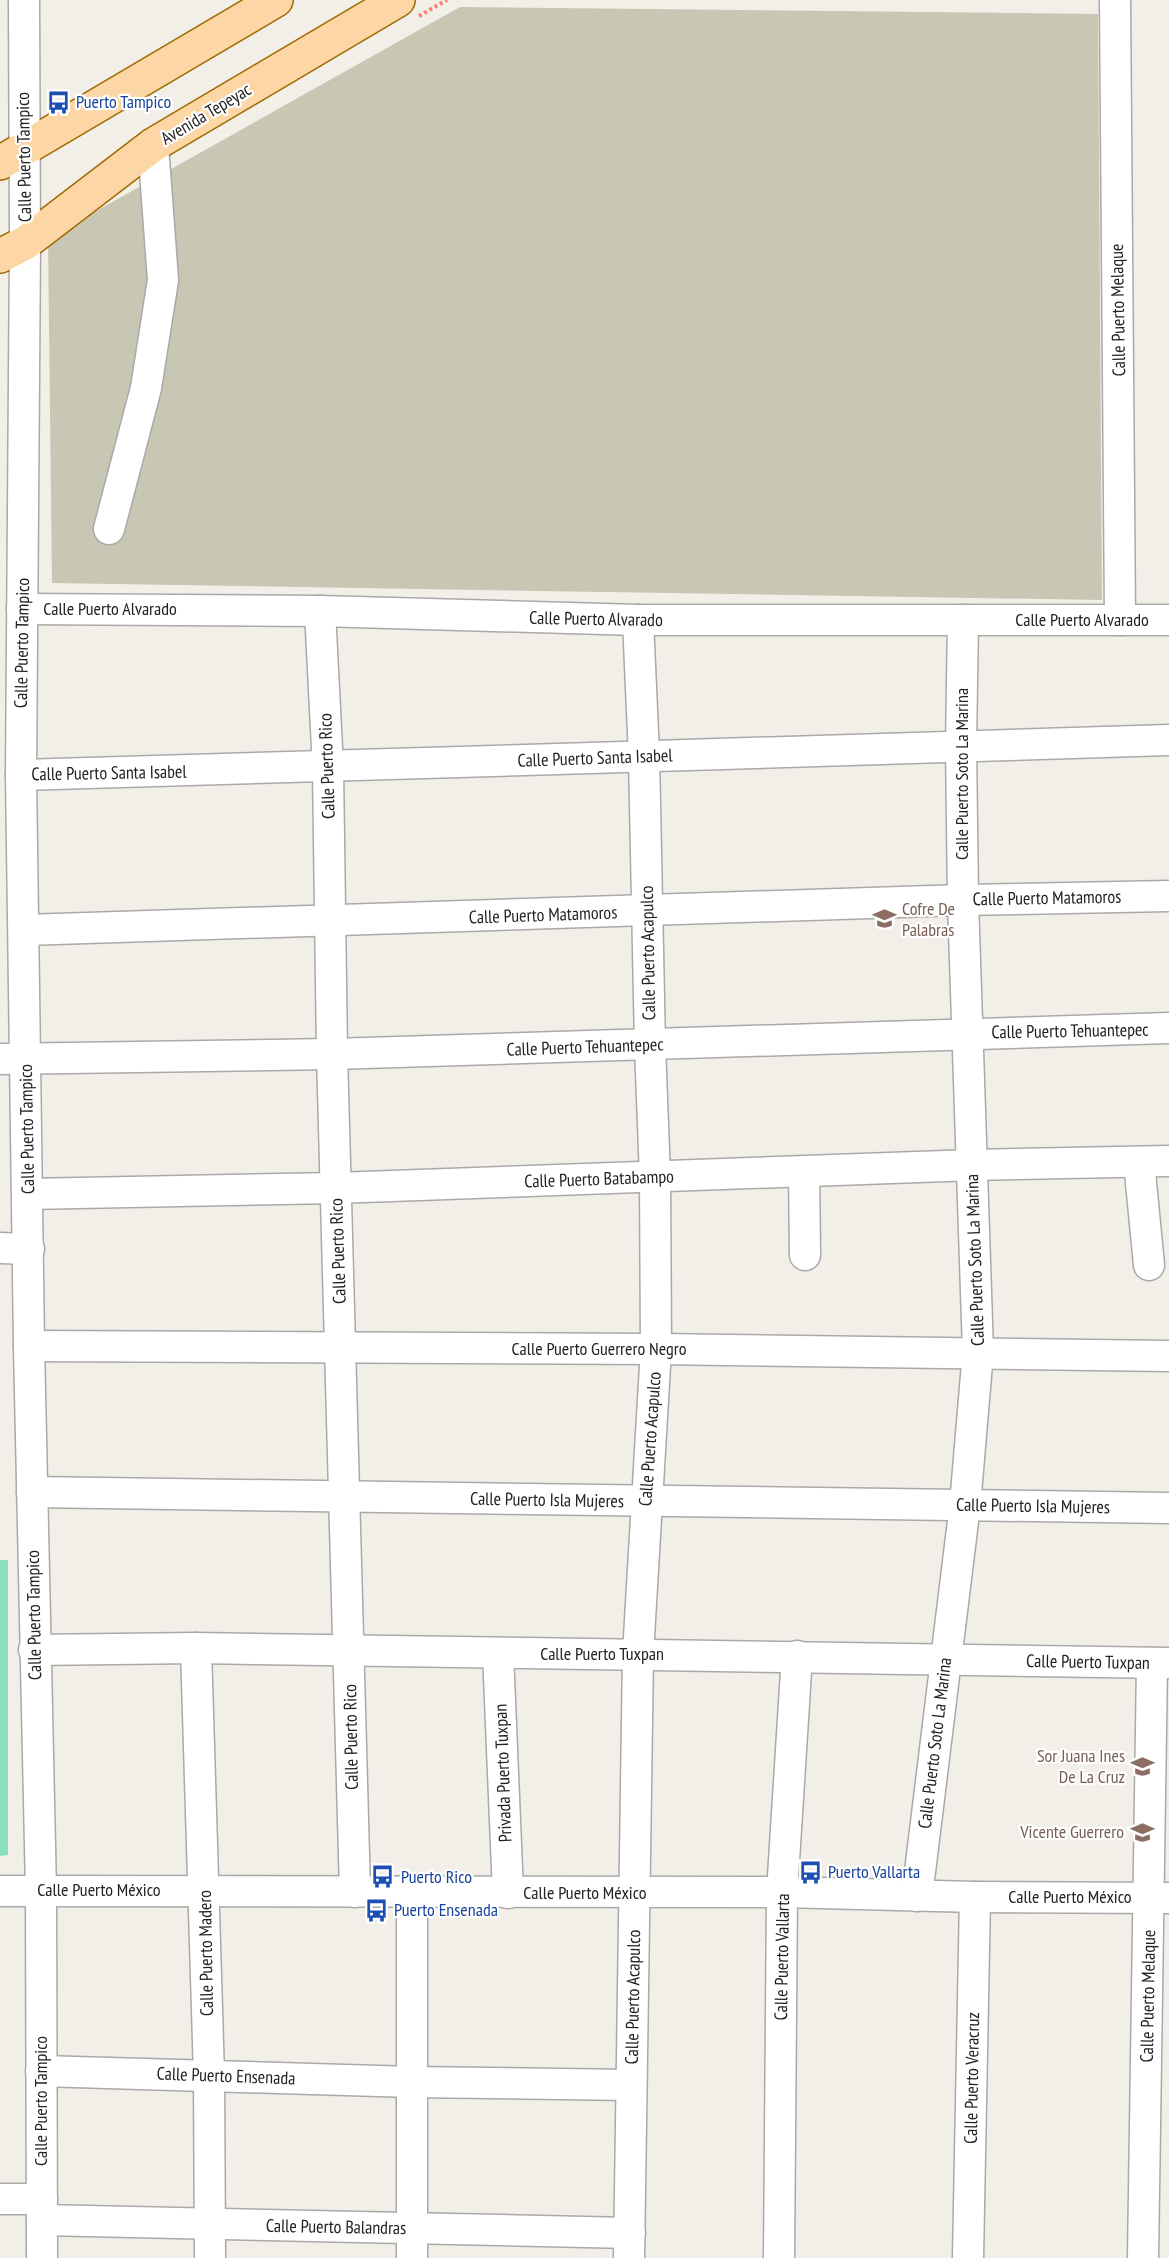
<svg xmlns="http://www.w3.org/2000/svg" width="1169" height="2258" font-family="'PT Sans Narrow',sans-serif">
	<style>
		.construction { fill: #c7c7b4 }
		.pitch { fill: #88e0be }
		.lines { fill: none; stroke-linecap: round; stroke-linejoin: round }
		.minor-casing { stroke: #a9a9a9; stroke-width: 33 }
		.major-casing { stroke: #a06b00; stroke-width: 36 }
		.path { stroke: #fa8072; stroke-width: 4; stroke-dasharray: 3 3; stroke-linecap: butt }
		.minor { stroke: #fff; stroke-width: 30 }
		.major { stroke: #fcd6a4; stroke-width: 33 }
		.labels { text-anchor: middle; stroke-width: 4.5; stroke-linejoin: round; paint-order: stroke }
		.transit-label { font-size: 18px; fill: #164399; stroke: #fff; text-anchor: start }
		.street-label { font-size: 18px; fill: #222; stroke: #fff }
		.education-label { font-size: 18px; fill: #785e54; stroke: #fff; text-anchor: end }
	</style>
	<rect width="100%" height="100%" fill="#f2efe9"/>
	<!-- construction -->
	<path class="construction" d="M 460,7 L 1098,14 L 1102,600 L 52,583 L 48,238 Z"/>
	<!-- pitch -->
	<path class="pitch" d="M 0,1560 L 8,1560 L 8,1855 L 0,1856 Z"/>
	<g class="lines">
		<defs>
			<g id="minor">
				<path d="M 24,0 L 25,243 L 21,775 L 29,1346 L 41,1891 L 42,2258"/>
				<path d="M 1115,0 L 1120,620"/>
				<path d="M 109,529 L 146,388 L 163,280 L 153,145"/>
				<path d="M 22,609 L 320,611 L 638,620 L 1169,620"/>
				<path d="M 320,611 L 328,768 L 332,1054 L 355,1892"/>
				<path d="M 21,775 C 404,766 786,750 1169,740"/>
				<path d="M 25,930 L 963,900 L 1169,896"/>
				<path d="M 0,1059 L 332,1054 L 1169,1028"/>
				<path d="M 1139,1162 L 1149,1265"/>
				<path d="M 804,1172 L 805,1255"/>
				<path d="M 28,1194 L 336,1188 L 973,1165 L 1169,1161"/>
				<path d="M 0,1248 L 29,1249"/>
				<path d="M 29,1346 L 656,1349 L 1169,1356"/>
				<path d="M 32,1492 L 1169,1508"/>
				<path d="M 196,1648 L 209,2075 L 210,2258"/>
				<path d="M 34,1650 L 196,1648 L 1169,1663"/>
				<path d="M 498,1653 L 508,1893"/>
				<path d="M 0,1891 L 782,1892 L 975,1897 L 1169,1898"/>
				<path d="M 412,1892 L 412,2258"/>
				<path d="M 917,1896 L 965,1505 L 978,1352 L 963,900 L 961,746 L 963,620"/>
				<path d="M 41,2071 L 412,2082 L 631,2085"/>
				<path d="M 0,2199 L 42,2199"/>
				<path d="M 42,2220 L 630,2233"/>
				<path d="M 629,2258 L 638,1654 L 656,1349 L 655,1177 L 650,1046 L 644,756 L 638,620"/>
				<path d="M 779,2258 L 782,1892 L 797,1656"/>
				<path d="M 968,2258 L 975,1897"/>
				<path d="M 1143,2258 L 1152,1663"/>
			</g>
			<g id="major">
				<path d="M 0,163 L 276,0"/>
				<path d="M 0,256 L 25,243 L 153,145 L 398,0"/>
			</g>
		</defs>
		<!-- minor casing -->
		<use href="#minor" class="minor-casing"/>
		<!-- major casing -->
		<use href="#major" class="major-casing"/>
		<!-- path -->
		<path class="path" d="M 419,16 L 447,0"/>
		<!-- minor -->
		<use href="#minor" class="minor"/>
		<!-- major -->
		<use href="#major" class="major"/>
	</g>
	<!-- icons -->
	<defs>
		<symbol id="bus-bare" viewBox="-9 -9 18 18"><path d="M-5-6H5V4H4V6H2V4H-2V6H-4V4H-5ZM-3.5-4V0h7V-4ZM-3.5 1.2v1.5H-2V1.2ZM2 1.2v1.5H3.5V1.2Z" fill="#1a4fb4" stroke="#fff" stroke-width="2.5" paint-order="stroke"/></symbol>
		<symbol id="school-bare" viewBox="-9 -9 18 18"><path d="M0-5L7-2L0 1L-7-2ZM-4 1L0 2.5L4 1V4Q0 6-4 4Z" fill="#8d6e63" stroke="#fff" stroke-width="2.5" paint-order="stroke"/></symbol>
	</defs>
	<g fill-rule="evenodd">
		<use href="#bus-bare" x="42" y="86" width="33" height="33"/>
		<use href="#school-bare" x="868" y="902" width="33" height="33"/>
		<use href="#school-bare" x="1126" y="1750" width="33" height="33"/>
		<use href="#school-bare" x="1126" y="1816" width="33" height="33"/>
		<use href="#bus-bare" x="794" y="1856" width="33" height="33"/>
		<use href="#bus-bare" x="366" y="1860" width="33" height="33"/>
		<use href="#bus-bare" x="360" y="1894" width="33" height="33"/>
	</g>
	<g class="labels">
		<!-- transit labels -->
		<g class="transit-label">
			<text x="76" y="108">Puerto Tampico</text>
			<text x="828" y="1878">Puerto Vallarta</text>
			<text x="401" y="1883">Puerto Rico</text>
			<text x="394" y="1916">Puerto Ensenada</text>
		</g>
		<!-- street labels -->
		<g class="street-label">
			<text transform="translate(206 114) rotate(-31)" y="6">Avenida Tepeyac</text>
			<text transform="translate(24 157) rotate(-91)" y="6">Calle Puerto Tampico</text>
			<text transform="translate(1118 310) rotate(-91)" y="6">Calle Puerto Melaque</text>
			<text x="110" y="615">Calle Puerto Alvarado</text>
			<text transform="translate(596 619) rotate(1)" y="6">Calle Puerto Alvarado</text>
			<text x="1082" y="626">Calle Puerto Alvarado</text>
			<text transform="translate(22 643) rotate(-89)" y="6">Calle Puerto Tampico</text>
			<text transform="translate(595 758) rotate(-2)" y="6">Calle Puerto Santa Isabel</text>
			<text transform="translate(327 766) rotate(-92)" y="6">Calle Puerto Rico</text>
			<text transform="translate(109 773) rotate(-1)" y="6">Calle Puerto Santa Isabel</text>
			<text transform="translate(962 774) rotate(-90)" y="6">Calle Puerto Soto La Marina</text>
			<text transform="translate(1047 898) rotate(-1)" y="6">Calle Puerto Matamoros</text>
			<text transform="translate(543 915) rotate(-2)" y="6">Calle Puerto Matamoros</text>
			<text transform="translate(648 953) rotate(-91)" y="6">Calle Puerto Acapulco</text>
			<text transform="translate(1070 1031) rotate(-1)" y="6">Calle Puerto Tehuantepec</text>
			<text transform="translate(585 1047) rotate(-2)" y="6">Calle Puerto Tehuantepec</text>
			<text transform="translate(27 1129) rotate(-91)" y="6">Calle Puerto Tampico</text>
			<text transform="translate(599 1179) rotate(-2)" y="6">Calle Puerto Batabampo</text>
			<text transform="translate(338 1251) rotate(-92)" y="6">Calle Puerto Rico</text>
			<text transform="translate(975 1260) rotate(-92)" y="6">Calle Puerto Soto La Marina</text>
			<text x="599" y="1355">Calle Puerto Guerrero Negro</text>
			<text transform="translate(650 1439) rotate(-86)" y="6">Calle Puerto Acapulco</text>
			<text transform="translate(547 1500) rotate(1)" y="6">Calle Puerto Isla Mujeres</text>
			<text transform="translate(1033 1506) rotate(1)" y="6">Calle Puerto Isla Mujeres</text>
			<text transform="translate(34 1615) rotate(-91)" y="6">Calle Puerto Tampico</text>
			<text x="602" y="1660">Calle Puerto Tuxpan</text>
			<text transform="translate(1088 1662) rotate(1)" y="6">Calle Puerto Tuxpan</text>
			<text transform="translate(351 1737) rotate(-91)" y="6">Calle Puerto Rico</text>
			<text transform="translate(935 1743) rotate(-83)" y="6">Calle Puerto Soto La Marina</text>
			<text transform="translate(503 1773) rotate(-92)" y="6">Privada Puerto Tuxpan</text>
			<text x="99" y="1896">Calle Puerto México</text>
			<text x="585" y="1899">Calle Puerto México</text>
			<text x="1070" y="1903">Calle Puerto México</text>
			<text transform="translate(206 1953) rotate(-91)" y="6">Calle Puerto Madero</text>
			<text transform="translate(782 1957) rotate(-89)" y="6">Calle Puerto Vallarta</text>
			<text transform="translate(1148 1996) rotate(-89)" y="6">Calle Puerto Melaque</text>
			<text transform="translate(633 1997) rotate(-89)" y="6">Calle Puerto Acapulco</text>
			<text transform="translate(226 2076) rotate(2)" y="6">Calle Puerto Ensenada</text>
			<text transform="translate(972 2078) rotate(-89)" y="6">Calle Puerto Veracruz</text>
			<text transform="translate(41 2101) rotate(-90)" y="6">Calle Puerto Tampico</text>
			<text transform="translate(336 2227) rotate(1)" y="6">Calle Puerto Balandras</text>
		</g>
		<!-- education labels -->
		<g class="education-label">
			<text x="902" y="915" text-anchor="start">Cofre De<tspan x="902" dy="21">Palabras</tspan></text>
			<text x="1125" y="1762">Sor Juana Ines<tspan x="1125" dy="21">De La Cruz</tspan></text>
			<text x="1124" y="1838">Vicente Guerrero</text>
		</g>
	</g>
</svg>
